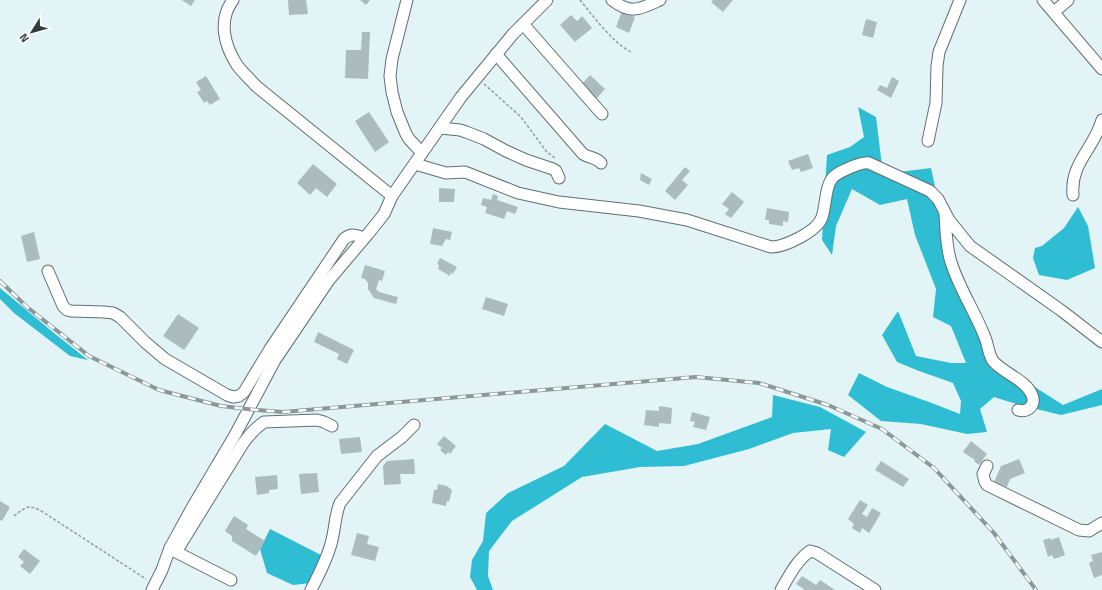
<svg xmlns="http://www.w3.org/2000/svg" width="1102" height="590" font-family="'Titillium Web',sans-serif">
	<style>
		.forest { fill: #2ebdd3 }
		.building { fill: #abbbbe }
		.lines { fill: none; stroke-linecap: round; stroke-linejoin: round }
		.minor-casing { stroke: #606e71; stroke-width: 13 }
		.path { stroke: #919d9f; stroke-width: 1.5; stroke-dasharray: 3 2; stroke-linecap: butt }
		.minor { stroke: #fff; stroke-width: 11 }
		.rail-casing { stroke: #8c9799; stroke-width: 4 }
		.rail { stroke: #fbfeff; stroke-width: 2.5; stroke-dasharray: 8; stroke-linecap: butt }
	</style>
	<rect width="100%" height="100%" fill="#e3f4f7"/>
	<!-- forest -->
	<g class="forest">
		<path d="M 858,107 L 876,117 L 883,174 L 931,168 L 942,219 L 979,334 L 992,367 L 1016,373 L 1038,389 L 1063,405 L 1102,389 L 1102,405 L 1061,415 L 1020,405 L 994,397 L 980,409 L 987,432 L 967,434 L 921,424 L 881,421 L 848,395 L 859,373 L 887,387 L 929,402 L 960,414 L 961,401 L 953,383 L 919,371 L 897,362 L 882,335 L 898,311 L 916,356 L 951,363 L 966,363 L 951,326 L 933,317 L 936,289 L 915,235 L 907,199 L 880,205 L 852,189 L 836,226 L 832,255 L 822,240 L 827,155 L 850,147 L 864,137 Z"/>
		<path d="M 1078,207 L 1088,226 L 1095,268 L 1067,280 L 1039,275 L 1033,258 L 1035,248 L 1042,246 L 1064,228 Z"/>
		<path d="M 0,288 L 54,333 L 88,360 L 70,356 L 14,313 L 0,299 Z"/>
		<path d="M 773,395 L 820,407 L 866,432 L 844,457 L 828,450 L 831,429 L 793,433 L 749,449 L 684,466 L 640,467 L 582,477 L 512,521 L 489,551 L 488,576 L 493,590 L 477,590 L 470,577 L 472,560 L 483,541 L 486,513 L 508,493 L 564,466 L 605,424 L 657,451 L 698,444 L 772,417 Z"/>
		<path d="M 270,529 L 321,555 L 311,583 L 293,585 L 267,573 L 260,549 Z"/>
	</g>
	<!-- building -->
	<g class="building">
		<path d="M 182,0 L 195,0 L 191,6 Z"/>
		<path d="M 288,0 L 306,0 L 308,14 L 289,15 Z"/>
		<path d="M 360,0 L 370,0 L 366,5 Z"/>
		<path d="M 713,0 L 733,0 L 723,12 L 711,2 Z"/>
		<path d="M 622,11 L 635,17 L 629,33 L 616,27 Z"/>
		<path d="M 571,15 L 577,21 L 582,16 L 592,28 L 575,42 L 560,25 Z"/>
		<path d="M 866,19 L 877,22 L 873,38 L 862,35 Z"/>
		<path d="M 362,32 L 370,32 L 368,79 L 345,78 L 346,50 L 361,50 Z"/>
		<path d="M 590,75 L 605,89 L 596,99 L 581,85 Z"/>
		<path d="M 206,76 L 220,99 L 210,105 L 207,101 L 204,103 L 197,92 L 201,90 L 196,82 Z"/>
		<path d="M 892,77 L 899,81 L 891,98 L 877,90 L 880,85 L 887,88 Z"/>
		<path d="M 369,112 L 389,142 L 375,152 L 355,121 Z"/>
		<path d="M 808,154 L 813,168 L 801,172 L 799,168 L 792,170 L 788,161 Z"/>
		<path d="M 313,164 L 337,184 L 327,197 L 316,188 L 310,195 L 297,183 Z"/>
		<path d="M 685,167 L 690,171 L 682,180 L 688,185 L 675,200 L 665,191 Z"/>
		<path d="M 641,173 L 652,179 L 649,185 L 640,180 Z"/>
		<path d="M 439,188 L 455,189 L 454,202 L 439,202 Z"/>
		<path d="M 732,192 L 744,202 L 731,218 L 725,214 L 729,209 L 722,204 Z"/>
		<path d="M 493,194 L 498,196 L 497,200 L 518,207 L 515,214 L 507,211 L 504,219 L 485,213 L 487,207 L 481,205 L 483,198 L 491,200 Z"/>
		<path d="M 767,208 L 789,212 L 788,222 L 783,221 L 783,226 L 769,224 L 769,220 L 765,220 Z"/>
		<path d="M 433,228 L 452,232 L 450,240 L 446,239 L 442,246 L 430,244 Z"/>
		<path d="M 34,232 L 40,259 L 27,262 L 21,236 Z"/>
		<path d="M 440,258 L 457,267 L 453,274 L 451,272 L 450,276 L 438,269 L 439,265 L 437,264 Z"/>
		<path d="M 365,265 L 385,271 L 382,281 L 379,280 L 376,289 L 379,292 L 398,297 L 396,304 L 374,298 L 368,289 L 368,283 L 365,279 L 361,278 Z"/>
		<path d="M 486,297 L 508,304 L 504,316 L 482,309 Z"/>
		<path d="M 178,314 L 199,328 L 184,350 L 163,336 Z"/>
		<path d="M 318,332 L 354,350 L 347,364 L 337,359 L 339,354 L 314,342 Z"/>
		<path d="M 659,406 L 672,408 L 671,424 L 659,423 L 659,427 L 644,425 L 646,410 L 659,411 Z"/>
		<path d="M 692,412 L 710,417 L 706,430 L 693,427 L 695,422 L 690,421 Z"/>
		<path d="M 444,436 L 456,446 L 450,454 L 448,452 L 446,455 L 440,450 L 442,448 L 437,444 Z"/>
		<path d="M 360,437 L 362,452 L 341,454 L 339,439 Z"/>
		<path d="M 971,441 L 987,454 L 979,465 L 974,461 L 975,460 L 963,452 Z"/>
		<path d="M 414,459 L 415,474 L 400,474 L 401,484 L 384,485 L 383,466 L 387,461 Z"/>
		<path d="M 1019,459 L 1025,473 L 1010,479 L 1007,487 L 994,482 L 1001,466 Z"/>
		<path d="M 881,461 L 909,479 L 903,487 L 875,470 Z"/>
		<path d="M 317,473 L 319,492 L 301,494 L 299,474 Z"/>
		<path d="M 277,475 L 278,489 L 269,490 L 269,493 L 257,495 L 255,477 Z"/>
		<path d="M 438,484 L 447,486 L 452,490 L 449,502 L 447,501 L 446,506 L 432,503 L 434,490 L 437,490 Z"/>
		<path d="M 860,500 L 868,505 L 862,514 L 867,517 L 872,508 L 881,513 L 869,533 L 862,528 L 860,533 L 852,528 L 854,524 L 848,519 Z"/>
		<path d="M 0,501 L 10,507 L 2,521 L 0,520 Z"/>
		<path d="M 234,516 L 248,525 L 246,529 L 265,541 L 256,556 L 232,541 L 232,536 L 225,531 Z"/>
		<path d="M 357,533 L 369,536 L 367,544 L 379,547 L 375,561 L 351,555 Z"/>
		<path d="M 1059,537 L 1065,555 L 1054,559 L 1052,555 L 1048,557 L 1043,540 L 1050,538 L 1050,540 Z"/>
		<path d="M 24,549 L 40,561 L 30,574 L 20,566 L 24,562 L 18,557 Z"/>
		<path d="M 1102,552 L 1102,575 L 1094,578 L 1089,563 L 1093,561 L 1091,555 Z"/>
		<path d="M 802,576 L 816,585 L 820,580 L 835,590 L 804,590 L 804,589 L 796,584 Z"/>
	</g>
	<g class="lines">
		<defs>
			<g id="minor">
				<path d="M 233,0 C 218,20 224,45 237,65 C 242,72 250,79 256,86 L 392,196"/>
				<path d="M 407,0 L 392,59 L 390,76 L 392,92 L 397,112 L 406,134 L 409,139 L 422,153"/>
				<path d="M 612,0 C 631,15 640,9 660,0"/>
				<path d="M 1043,0 L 1102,69"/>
				<path d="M 1054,12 L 1068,0"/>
				<path d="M 523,24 L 602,114"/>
				<path d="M 496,54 L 583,154 C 589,158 596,157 601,163"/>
				<path d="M 440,128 L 460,130 L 466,132 L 484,139 L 506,151 L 526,160 L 553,169 L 556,171 L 559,178"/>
				<path d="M 928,141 L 936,103 L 937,66 L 939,52 L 960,0"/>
				<path d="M 415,164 L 446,173 L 465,172 L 518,193 L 559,202 L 639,211 L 687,220 L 771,247 C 785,247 818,231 822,217 C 826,206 825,189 831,180 C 835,173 844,171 851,167 C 858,165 862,162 869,163 L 930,191 L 938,199 L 949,220 L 970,246 L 1062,311 L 1102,342"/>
				<path d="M 1073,195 C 1070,163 1094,149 1102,120"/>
				<path d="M 945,214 C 946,230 946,247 951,262 C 959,288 974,310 984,335 C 988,343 988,354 993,361 C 1003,373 1026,380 1032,395 C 1036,405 1028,413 1018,410"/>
				<path d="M 48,271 L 63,306 L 67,310 L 71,311 L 104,312 L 113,313 L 120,317 L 145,342 L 165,359 L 227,395 L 233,397 L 239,396 L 244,392 L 270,349 L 344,239 C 351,233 357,235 364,238"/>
				<path d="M 987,466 L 983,474 L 985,482 L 987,485 L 1079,530 L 1089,531 L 1102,523"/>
				<path d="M 179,547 L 242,445 C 248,436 254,429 264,422 L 317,420 L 324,422 L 332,426"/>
				<path d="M 170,548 L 176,552 L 231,580"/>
				<path d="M 152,590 L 162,570 L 170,548 L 193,506 L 235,435 L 275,360 L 329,280 L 368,234 L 384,214 L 392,196 L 461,97 L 513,34 L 547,0"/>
				<path d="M 311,590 C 319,574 328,558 332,540 C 335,528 335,515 340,503 L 377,456 L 402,437 L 414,425"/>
				<path d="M 781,590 C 789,576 797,560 810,551 L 817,553 L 875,590"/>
			</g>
		</defs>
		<!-- minor casing -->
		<use href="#minor" class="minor-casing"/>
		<!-- path -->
		<g class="path">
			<path d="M 580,0 C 593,16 613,43 631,52"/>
			<path d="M 484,84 L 521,117 L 546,151 L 556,159"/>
			<path d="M 14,516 C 27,506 29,504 43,512 L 146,579"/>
		</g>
		<!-- minor -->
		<use href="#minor" class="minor"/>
		<defs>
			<path id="rail" d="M 0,281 L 27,307 L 89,356 L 159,390 L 221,406 L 257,410 L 283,412 L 696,377 L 759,383 L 828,405 L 882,429 L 934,468 L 994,533 L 1036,590"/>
		</defs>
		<!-- rail casing -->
		<use href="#rail" class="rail-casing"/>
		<!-- rail -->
		<use href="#rail" class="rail"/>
	</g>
	<!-- north arrow -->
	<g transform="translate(32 32) rotate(233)" stroke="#fbfeff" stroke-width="3" paint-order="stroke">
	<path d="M0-3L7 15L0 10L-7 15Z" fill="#353b3c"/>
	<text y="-6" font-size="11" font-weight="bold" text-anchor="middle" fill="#353b3c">N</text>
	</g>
</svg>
